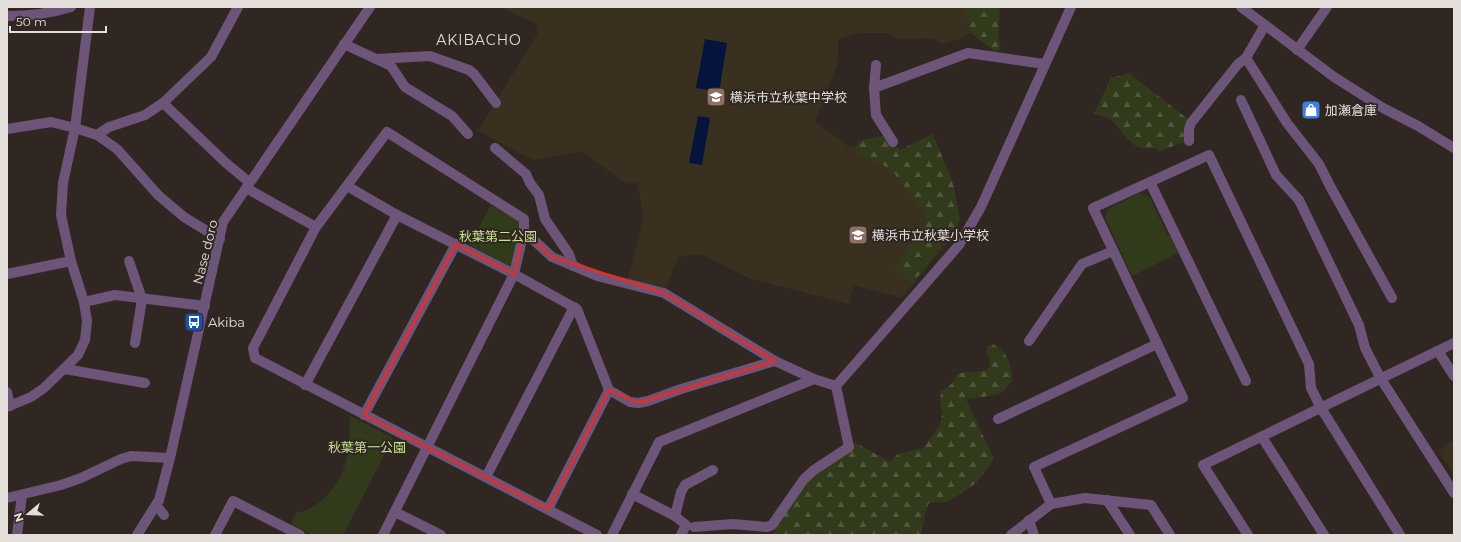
<svg xmlns="http://www.w3.org/2000/svg" width="1461" height="542" font-family="Montserrat,'Noto Sans JP',sans-serif">
	<style>
		.education { fill: #39301f }
		.forest { fill: url(#forest-firs) }
		.park { fill: #313b1b }
		.water { fill: #05143c }
		.lines { fill: none; stroke-linecap: round; stroke-linejoin: round }
		.minor { stroke: #6d5579; stroke-width: 10 }
		.marked { fill: none; stroke: #d73131; stroke-width: 3; stroke-linejoin: round }
		.labels { text-anchor: middle; stroke-width: 4; stroke-linejoin: round; paint-order: stroke }
		.poi-label { font-size: 13px; fill: #e4dedb; stroke: #302723; text-anchor: start }
		.park-label { font-size: 13px; fill: #c6e08d; stroke: #302723 }
		.street-label { font-size: 13px; fill: #e4dedb; stroke: #302723 }
		.neighbourhood-label { font-size: 14px; letter-spacing: 1px; fill: #e4dedb; stroke: #302723 }
	</style>
	<defs>
		<pattern id="forest-firs" width="22" height="20" patternUnits="userSpaceOnUse"><rect width="22" height="20" fill="#313b1b"/><path d="M5 1l3.5 6h-7zM16 11l3.5 6h-7z" fill="#4f573c"/></pattern>
	</defs>
	<rect width="100%" height="100%" fill="#302723"/>
	<!-- education -->
	<g class="education">
		<path d="M 501,7 L 963,7 L 971,33 L 958,40 L 941,44 L 933,38 L 900,39 L 886,33 L 860,33 L 838,39 L 838,62 L 815,122 L 848,146 L 897,157 L 947,206 L 960,227 L 902,298 L 854,285 L 849,304 L 751,279 L 701,254 L 678,257 L 666,288 L 627,281 L 644,218 L 637,182 L 627,184 L 582,152 L 533,160 L 478,131 L 538,33 L 536,24 Z"/>
		<path d="M 1454,439 L 1454,476 L 1438,450 Z"/>
	</g>
	<!-- forest -->
	<g class="forest">
		<path d="M 963,7 L 1000,7 L 998,35 L 1001,49 L 995,52 L 971,33 Z"/>
		<path d="M 1129,73 L 1189,120 L 1186,141 L 1158,152 L 1156,148 L 1147,149 L 1137,147 L 1123,134 L 1110,118 L 1094,114 L 1111,78 Z"/>
		<path d="M 933,134 L 953,183 L 960,220 L 913,283 L 894,268 L 929,219 L 891,169 L 853,151 L 859,141 L 885,135 L 900,150 Z"/>
		<path d="M 993,344 C 1008,354 1012,363 1012,380 C 1008,387 1005,392 997,395 L 966,399 L 994,459 L 976,483 L 948,502 L 932,502 L 928,504 L 922,528 L 921,535 L 773,535 L 779,520 L 806,481 L 852,443 L 858,444 L 890,462 L 898,454 L 923,448 L 940,425 L 942,414 L 940,402 L 941,391 C 950,387 953,383 956,375 C 967,369 979,375 989,368 C 991,362 990,358 986,353 L 988,346 Z"/>
	</g>
	<!-- park -->
	<g class="park">
		<path d="M 1139,193 L 1149,196 L 1168,236 L 1170,236 L 1178,253 L 1132,276 L 1105,218 L 1108,209 Z"/>
		<path d="M 491,205 L 520,222 L 519,233 L 513,268 L 469,245 Z"/>
		<path d="M 350,416 L 393,438 L 343,535 L 313,535 L 291,524 L 296,513 C 318,510 339,486 345,465 C 349,453 349,430 350,416 Z"/>
	</g>
	<!-- water -->
	<g class="water">
		<path d="M 705,39 L 727,43 L 719,92 L 696,88 Z"/>
		<path d="M 698,116 L 710,118 L 702,165 L 689,163 Z"/>
	</g>
	<g class="lines">
		<!-- minor -->
		<g class="minor">
			<path d="M 1241,7 L 1334,77 L 1383,108 L 1418,126 L 1454,148"/>
			<path d="M 7,16 C 30,16 49,14 71,7"/>
			<path d="M 1265,25 L 1246,58 L 1287,123 L 1319,164 L 1330,186 L 1392,298"/>
			<path d="M 344,44 L 391,66 L 405,87 L 452,116 L 468,134"/>
			<path d="M 1297,50 L 1327,7"/>
			<path d="M 376,59 L 430,56 L 469,70 L 474,74 L 496,103"/>
			<path d="M 876,65 L 874,88 L 876,115 L 893,142"/>
			<path d="M 874,88 L 968,53 L 1044,64"/>
			<path d="M 1241,100 L 1276,175 L 1299,200 L 1359,325 L 1365,348 L 1381,379 L 1454,493"/>
			<path d="M 163,103 L 226,163 L 249,182"/>
			<path d="M 7,129 L 51,122 L 75,128 L 97,135 L 109,127 L 145,115 L 163,103 L 211,57 L 238,7"/>
			<path d="M 97,135 L 117,149 L 158,195 L 184,217 L 220,239"/>
			<path d="M 1189,141 L 1189,129 L 1191,123 L 1238,64 L 1246,58"/>
			<path d="M 495,148 L 526,174 L 530,183 L 539,195 L 545,219 L 569,254 L 573,266"/>
			<path d="M 1150,182 L 1246,381"/>
			<path d="M 347,186 L 397,215 L 514,274 L 577,309 L 609,390 L 630,402 L 638,403 L 648,401 L 681,389 L 775,361"/>
			<path d="M 246,188 L 316,227 L 253,348 L 255,358 L 597,535"/>
			<path d="M 316,227 L 387,132 L 524,219 L 524,231"/>
			<path d="M 129,261 L 142,299 L 135,343"/>
			<path d="M 7,274 L 71,261"/>
			<path d="M 84,302 L 115,295 L 205,306"/>
			<path d="M 1029,341 L 1082,264 L 1113,251"/>
			<path d="M 1438,351 L 1454,376"/>
			<path d="M 65,369 L 145,383"/>
			<path d="M 305,385 L 397,215"/>
			<path d="M 7,392 L 10,406"/>
			<path d="M 7,407 L 31,397 L 44,388 L 78,355 L 85,340 L 87,321 L 84,302 L 71,261 L 61,215 L 63,183 L 75,128 L 90,7"/>
			<path d="M 364,415 L 456,244"/>
			<path d="M 998,419 L 1157,344"/>
			<path d="M 1262,437 L 1324,535"/>
			<path d="M 486,477 L 574,307"/>
			<path d="M 632,494 L 675,516 L 686,525 L 681,535"/>
			<path d="M 7,498 L 61,485 L 81,478 L 121,459 L 131,456 L 170,458"/>
			<path d="M 1107,500 L 1130,535"/>
			<path d="M 1051,504 L 1034,467 L 1183,398 L 1093,208 L 1209,155 L 1309,364 L 1311,388 L 1321,408 L 1400,535"/>
			<path d="M 156,505 L 164,515"/>
			<path d="M 548,509 L 609,390"/>
			<path d="M 395,512 L 441,535"/>
			<path d="M 675,516 L 681,492 L 685,485 L 713,470"/>
			<path d="M 1029,520 L 1034,535"/>
			<path d="M 694,527 L 733,524 L 767,527 L 772,525 L 804,479 L 814,470 L 849,447 L 836,386"/>
			<path d="M 17,535 L 22,495"/>
			<path d="M 137,535 L 159,500 L 170,458 L 223,222 L 370,7"/>
			<path d="M 215,535 L 233,501 L 300,535"/>
			<path d="M 383,535 L 514,274 L 524,231 L 552,257 L 597,276 L 664,293 L 775,361 L 814,379"/>
			<path d="M 612,535 L 659,442 L 814,379 L 836,386 L 959,245 L 981,207 L 1071,7"/>
			<path d="M 1011,535 L 1051,504 L 1085,498 L 1151,505 L 1170,535"/>
			<path d="M 1248,535 L 1203,465 L 1454,343"/>
		</g>
	</g>
	<!-- marked area -->
	<path class="marked" d="M 524,231 L 552,257 L 664,293 L 775,361 L 638,403 L 609,390 L 548,509 L 364,415 L 456,244 L 514,274 Z"/>
	<!-- icons -->
	<defs>
		<symbol id="school-square" viewBox="-11 -11 22 22"><rect x="-9" y="-9" width="18" height="18" rx="4" fill="#8d6e63" stroke="#302723"/><path d="M0-5L7-2L0 1L-7-2ZM-4 1L0 2.5L4 1V4Q0 6-4 4Z" fill="#fff"/></symbol>
		<symbol id="shop-square" viewBox="-11 -11 22 22"><rect x="-9" y="-9" width="18" height="18" rx="4" fill="#3f7fe0" stroke="#302723"/><path d="M-5-2.5h2.3a2.7 3.5 0 0 1 5.4 0H5L5.5 6h-11ZM-1.5-2.5h3a1.5 2.3 0 0 0-3 0Z" fill="#fff"/></symbol>
		<symbol id="bus-square" viewBox="-11 -11 22 22"><rect x="-9" y="-9" width="18" height="18" rx="4" fill="#1a4fb4" stroke="#302723"/><path d="M-5-6H5V4H4V6H2V4H-2V6H-4V4H-5ZM-3.5-4V0h7V-4ZM-3.5 1.2v1.5H-2V1.2ZM2 1.2v1.5H3.5V1.2Z" fill="#fff"/></symbol>
	</defs>
	<g fill-rule="evenodd">
		<use href="#school-square" x="705" y="86" width="22" height="22"/>
		<use href="#shop-square" x="1300" y="99" width="22" height="22"/>
		<use href="#school-square" x="847" y="224" width="22" height="22"/>
		<use href="#bus-square" x="183" y="311" width="22" height="22"/>
	</g>
	<g class="labels">
		<!-- poi labels -->
		<g class="poi-label">
			<text x="730" y="102">横浜市立秋葉中学校</text>
			<text x="1325" y="115">加瀬倉庫</text>
			<text x="872" y="240">横浜市立秋葉小学校</text>
			<text x="208" y="327">Akiba</text>
		</g>
		<!-- park labels -->
		<g class="park-label">
			<text x="498" y="241">秋葉第二公園</text>
			<text x="367" y="452">秋葉第一公園</text>
		</g>
		<!-- street labels -->
		<g class="street-label">
			<text transform="translate(205 252) rotate(-76)" y="5">Nase doro</text>
		</g>
		<!-- neighbourhood labels -->
		<g class="neighbourhood-label">
			<text x="479" y="45">AKIBACHO</text>
		</g>
	</g>
	<!-- border -->
	<rect width="1461" height="542" fill="none" stroke="#e4dedb" stroke-width="16"/>
	<!-- north arrow -->
	<g transform="translate(28 514) rotate(251)" stroke="#302723" stroke-width="3" paint-order="stroke">
	<path d="M0-3L7 15L0 10L-7 15Z" fill="#e4dedb"/>
	<text y="-6" font-size="11" font-weight="bold" text-anchor="middle" fill="#e4dedb">N</text>
	</g>
	<!-- scale -->
	<path d="M10 26v6h96v-6" fill="none" stroke="#e4dedb" stroke-width="2"/>
	<text x="16" y="26" font-size="12" fill="#e4dedb" stroke="#302723" stroke-width="3" paint-order="stroke">50 m</text>
</svg>
